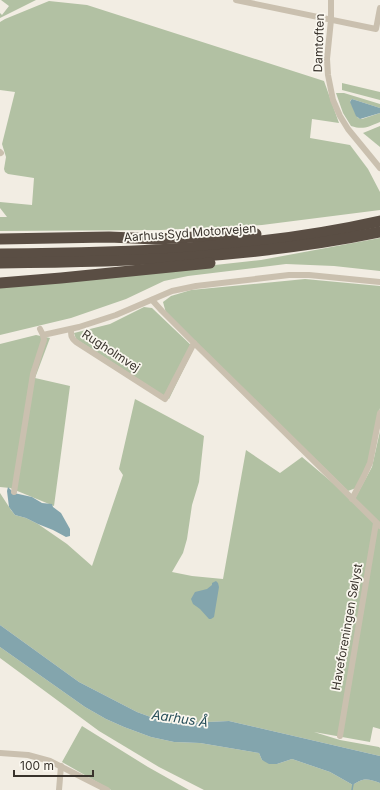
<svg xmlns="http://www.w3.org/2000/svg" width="380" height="790" font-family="Inter,sans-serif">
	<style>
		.green { fill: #b2c1a3 }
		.water { fill: #83a5ad }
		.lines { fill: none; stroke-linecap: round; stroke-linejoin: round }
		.stream { stroke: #83a5ad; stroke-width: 1.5 }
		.minor { stroke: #cac0af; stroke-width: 6 }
		.motorway { stroke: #5a4e44; stroke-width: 11 }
		.labels { text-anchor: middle; stroke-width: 3.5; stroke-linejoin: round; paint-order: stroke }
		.street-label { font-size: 12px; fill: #39332c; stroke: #faf7ef }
		.water-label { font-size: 13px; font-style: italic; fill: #254d58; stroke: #faf7ef }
	</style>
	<rect width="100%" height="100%" fill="#f2ede3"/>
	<!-- green -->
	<g class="green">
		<path d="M 1,0 L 36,0 L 0,18 L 0,13 L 2,15 L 9,6 Z"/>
		<path d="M 49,1 L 87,5 L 324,81 L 339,123 L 312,119 L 310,138 L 350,145 L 368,169 L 380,192 L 380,210 L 262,225 L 161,230 L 0,231 L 0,217 L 7,217 L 0,208 L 0,202 L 32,205 L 34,178 L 8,174 L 5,172 L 4,169 L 6,157 L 2,144 L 15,92 L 0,90 L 0,22 L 5,19 Z"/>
		<path d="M 342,83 L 380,92 L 380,100 L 342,90 Z"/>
		<path d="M 336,93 L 344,93 L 380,104 L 380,108 L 352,99 L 350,101 L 358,118 L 362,119 L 380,113 L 380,122 C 368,127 363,130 351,126 L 343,113 Z"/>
		<path d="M 380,126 L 380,147 L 363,133 Z"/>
		<path d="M 380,238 L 380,271 L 334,266 L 286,264 L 188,276 L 164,281 L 126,299 L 71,318 L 0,335 L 0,286 L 124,275 L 261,260 Z"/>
		<path d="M 305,279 L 380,286 L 380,408 L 373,443 L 368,463 L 356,488 L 348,491 L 166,313 L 163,302 L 171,296 L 191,290 Z"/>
		<path d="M 144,307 L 152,308 L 194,348 L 169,399 L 76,339 L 74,333 L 110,324 Z"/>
		<path d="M 36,335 L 50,338 L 35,378 L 70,386 L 54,506 L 10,488 L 0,487 L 0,344 Z"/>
		<path d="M 135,399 L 204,436 L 199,482 L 192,505 L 187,539 L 183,553 L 172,572 L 192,576 L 223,579 L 246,450 L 280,473 L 302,457 L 340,489 L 353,502 L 372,467 L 380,431 L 380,729 L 373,727 L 370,742 L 314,732 L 340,740 L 379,747 L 380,748 L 380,756 L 229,721 L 186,723 L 167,723 L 137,712 L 79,682 L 0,625 L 0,493 L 11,510 L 15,515 L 26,518 L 38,524 L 67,544 L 92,566 L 123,475 L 119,469 Z"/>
		<path d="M 0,647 L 85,707 L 106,719 L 124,727 L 151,737 L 174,742 L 200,743 L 259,753 L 262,760 L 277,764 L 292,759 L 330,772 L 353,785 C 364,777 368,779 380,783 L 380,790 L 204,790 L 159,767 L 99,731 L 0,658 Z"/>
		<path d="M 82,726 L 148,767 L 189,790 L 111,790 L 62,762 Z"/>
	</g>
	<!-- water -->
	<g class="water">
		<path d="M 352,99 L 380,108 L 380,113 L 360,119 L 356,116 L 350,102 L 351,100 Z"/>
		<path d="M 8,487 L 14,493 L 32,497 L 42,503 L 52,504 L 53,507 L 61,513 L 70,529 L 70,536 L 66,537 L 53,530 L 38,524 L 26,518 L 15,515 L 9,507 L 7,491 Z"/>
		<path d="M 216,581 L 218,583 L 219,587 L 214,617 L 211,619 L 209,619 L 200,609 L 193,604 L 191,599 L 195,592 L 207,589 L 212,585 L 212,583 Z"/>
		<path d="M 0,625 L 79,682 L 137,712 L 167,723 L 186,723 L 229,721 L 380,756 L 380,783 C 368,779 364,777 353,785 L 330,772 L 292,759 L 277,764 L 269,764 L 262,760 L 259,753 L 200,743 L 174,742 L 151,737 L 124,727 L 106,719 L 85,707 L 0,647 Z"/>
	</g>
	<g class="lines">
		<!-- stream -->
		<path class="stream" d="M 352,790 L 353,784"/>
		<!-- minor -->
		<g class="minor">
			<path d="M 236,0 L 376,29 L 380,8"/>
			<path d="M 331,0 L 331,20 L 327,59 L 328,75 L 333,100 L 340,116 L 348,129 L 380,168"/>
			<path d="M 0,152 L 1,153"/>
			<path d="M 152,300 L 162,311 L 194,343 L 380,526"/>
			<path d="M 71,329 C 71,336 71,338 76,342 L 165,399 L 194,343"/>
			<path d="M 43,335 L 79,327 L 116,315 L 172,291 L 196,286 L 289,275 L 309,275 L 380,282"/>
			<path d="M 14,492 L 33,374 L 44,340 L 43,335 L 40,329"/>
			<path d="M 352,499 L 364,476 L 370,463 L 380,413"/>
			<path d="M 340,736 L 376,523"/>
			<path d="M 0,753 L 28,755 L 50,761 L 107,790"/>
			<path d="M 59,790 L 61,766"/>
		</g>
		<!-- motorway -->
		<g class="motorway">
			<path d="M 0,239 L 109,237 L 156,239 L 256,234"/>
			<path d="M 0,254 C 127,253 256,249 380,221"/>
			<path d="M 0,263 C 127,262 255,258 380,232"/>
			<path d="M 0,283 L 61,278 L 210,263"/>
		</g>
	</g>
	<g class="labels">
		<!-- street labels -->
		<g class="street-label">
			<text transform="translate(319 43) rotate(-88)" y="4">Damtoften</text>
			<text transform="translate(190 233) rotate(-4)" y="4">Aarhus Syd Motorvejen</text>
			<text transform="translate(111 351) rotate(33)" y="4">Rugholmvej</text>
			<text transform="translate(347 627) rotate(-80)" y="4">Haveforeningen Sølyst</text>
		</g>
		<!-- water labels -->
		<g class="water-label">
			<text transform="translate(180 718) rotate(8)" y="5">Aarhus Å</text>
		</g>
	</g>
	<!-- scale -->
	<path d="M14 770v6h79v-6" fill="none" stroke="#39332c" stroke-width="2"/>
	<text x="20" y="770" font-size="12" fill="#39332c" stroke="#faf7ef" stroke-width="3" paint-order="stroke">100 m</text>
</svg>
